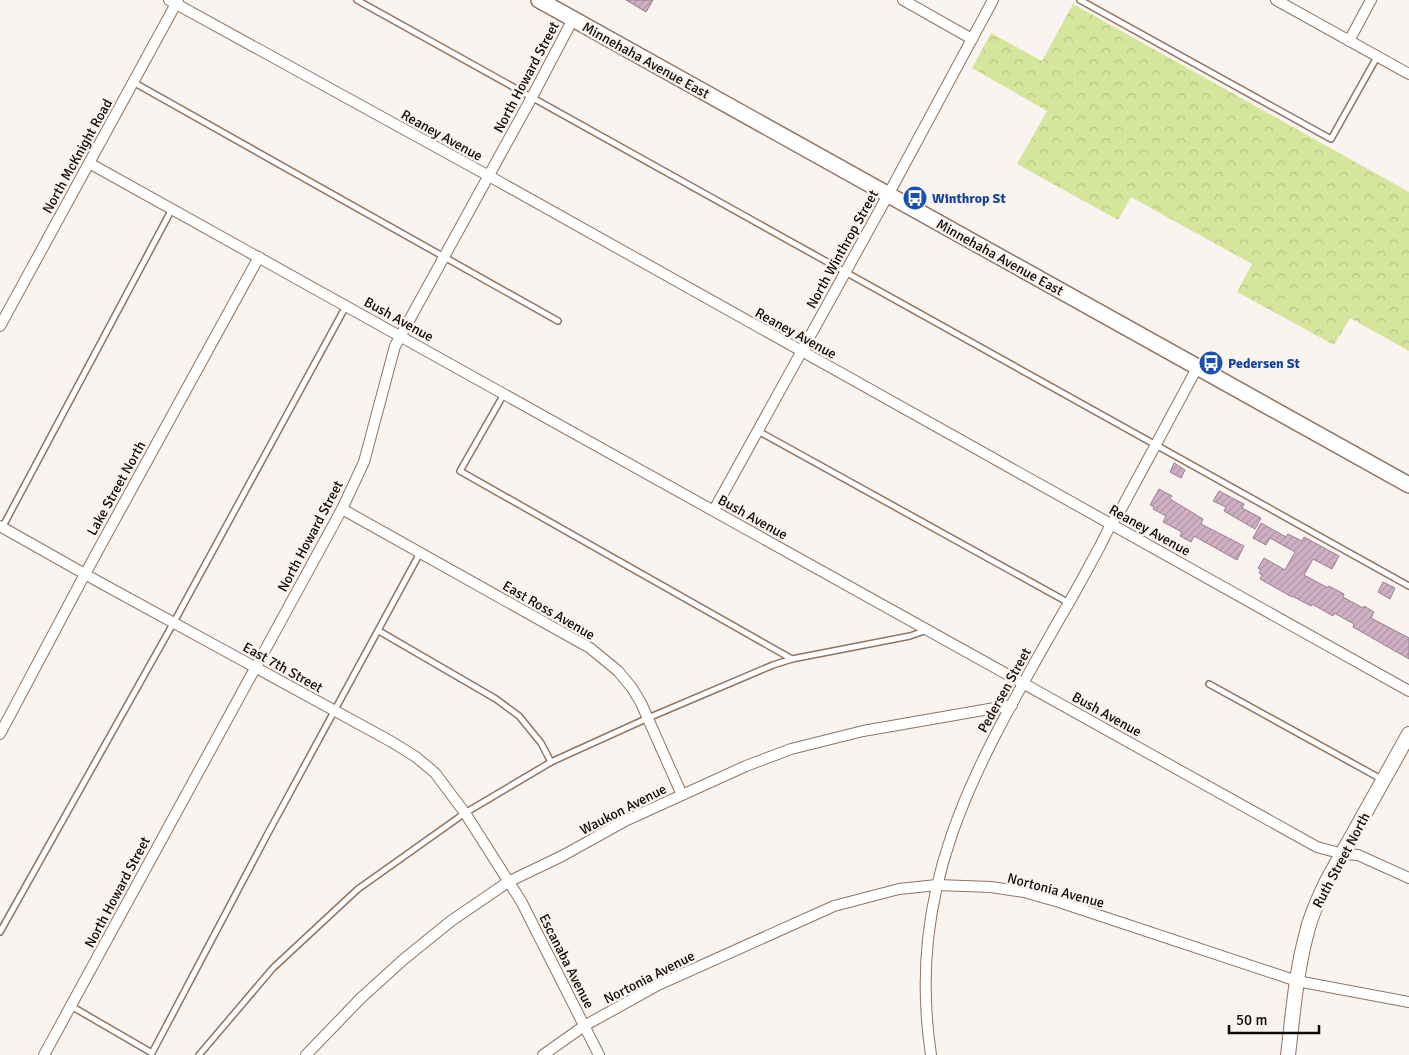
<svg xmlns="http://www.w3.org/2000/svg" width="1409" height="1055" font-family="Signika,sans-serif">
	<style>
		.forest { fill: url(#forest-crowns) }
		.building { fill: url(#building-hatch); stroke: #9c7f92 }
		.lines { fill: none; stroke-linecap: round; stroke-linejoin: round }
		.service-casing { stroke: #8f7461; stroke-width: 8 }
		.minor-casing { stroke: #8f7461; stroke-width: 12 }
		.tertiary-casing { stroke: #8f7461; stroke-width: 16 }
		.secondary-casing { stroke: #8f7461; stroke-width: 18 }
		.service { stroke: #fff; stroke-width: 5 }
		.minor { stroke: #fff; stroke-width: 10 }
		.tertiary { stroke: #fff; stroke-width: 14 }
		.secondary { stroke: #fff; stroke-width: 15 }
		.labels { text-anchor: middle; stroke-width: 5; stroke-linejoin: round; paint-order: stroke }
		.street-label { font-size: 14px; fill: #130904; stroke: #faf4f0 }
		.transit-label { font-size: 14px; font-weight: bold; fill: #164399; stroke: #faf4f0; text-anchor: start }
	</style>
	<defs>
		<pattern id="forest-crowns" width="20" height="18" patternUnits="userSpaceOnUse" patternTransform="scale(1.25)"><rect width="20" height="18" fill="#d6e59c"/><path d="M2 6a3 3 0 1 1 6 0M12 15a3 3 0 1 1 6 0" fill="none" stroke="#b7c385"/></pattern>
		<pattern id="building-hatch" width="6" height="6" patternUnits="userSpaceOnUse" patternTransform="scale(1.25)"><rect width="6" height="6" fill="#ceafc3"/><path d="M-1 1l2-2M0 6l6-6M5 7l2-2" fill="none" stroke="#b095a6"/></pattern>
	</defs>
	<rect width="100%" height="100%" fill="#faf4f0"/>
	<!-- forest -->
	<path class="forest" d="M 1073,4 L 1409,192 L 1409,351 L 1350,318 L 1334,345 L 1237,292 L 1252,264 L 1131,197 L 1118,220 L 1017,164 L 1047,111 L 972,68 L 991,33 L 1042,61 Z"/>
	<!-- building -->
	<g class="building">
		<path d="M 626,0 L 653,0 L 646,12 Z"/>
		<path d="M 1174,463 L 1185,470 L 1181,478 L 1170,472 Z"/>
		<path d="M 1159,489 L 1172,496 L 1170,499 L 1203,519 L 1201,524 L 1244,546 L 1237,560 L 1194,536 L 1191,542 L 1180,536 L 1182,532 L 1163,522 L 1166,516 L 1153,509 L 1154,507 L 1150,505 Z"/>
		<path d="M 1219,491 L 1244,504 L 1242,508 L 1261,518 L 1255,529 L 1224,511 L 1226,507 L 1213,501 Z"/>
		<path d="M 1261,523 L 1286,537 L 1288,534 L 1302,541 L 1304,537 L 1339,556 L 1332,569 L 1313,559 L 1304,575 L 1328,588 L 1329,586 L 1344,594 L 1343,597 L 1363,608 L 1364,606 L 1374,612 L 1371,618 L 1409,638 L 1409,659 L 1353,627 L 1354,624 L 1334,613 L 1333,616 L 1312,604 L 1311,606 L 1292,596 L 1292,597 L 1260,579 L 1262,575 L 1259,573 L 1261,570 L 1258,568 L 1264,558 L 1285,570 L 1295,552 L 1270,538 L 1266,545 L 1253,538 Z"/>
		<path d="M 1383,582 L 1395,588 L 1390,599 L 1378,592 Z"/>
	</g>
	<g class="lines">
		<defs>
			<g id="service">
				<path d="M 357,0 L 1409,586"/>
				<path d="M 1080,0 L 1331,139 L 1377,57"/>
				<path d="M 133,82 L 558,321"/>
				<path d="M 504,394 L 460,471 L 792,659"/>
				<path d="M 758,431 L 1069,603"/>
				<path d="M 2,528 L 172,209"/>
				<path d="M 379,631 L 496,699 L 519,716 L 541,743 L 551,762"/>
				<path d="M 1209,684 L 1383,780"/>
				<path d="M 0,932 L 174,622 L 346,306"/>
				<path d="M 71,1006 L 152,1053 L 267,835 L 420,553"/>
				<path d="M 199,1055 L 273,968 L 358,889 L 465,813 L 551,762 L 648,718 L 773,665 L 792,659 L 910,636 L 927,630"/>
			</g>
			<g id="minor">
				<path d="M 169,0 L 489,176 L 1409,691"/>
				<path d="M 903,0 L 972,39"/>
				<path d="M 1276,0 L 1409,74"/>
				<path d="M 1349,41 L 1371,0"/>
				<path d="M 89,163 L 1317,847 L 1343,854 L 1358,855 L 1409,878"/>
				<path d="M 0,326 L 178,0"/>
				<path d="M 342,509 L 590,648 L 618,671 L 632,688 L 641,703 L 682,795"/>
				<path d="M 714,510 L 888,195 L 993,0"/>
				<path d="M 0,526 L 99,582 L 392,742 L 416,757 L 435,773 L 465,813 L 521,901 L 599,1055"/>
				<path d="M 0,734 L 85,574 L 259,257"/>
				<path d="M 44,1055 L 342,509 L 364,462 L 395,346 L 532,97 L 573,19"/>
				<path d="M 306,1055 L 361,998 L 404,959 L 451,921 L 508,882 L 562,856 L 627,820 L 746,766 L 791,749 L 863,731 L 1012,705"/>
				<path d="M 543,1055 L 584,1026 L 658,985 L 834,906 L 899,889 L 937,885 L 991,887 L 1024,892 L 1059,902 L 1297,981 L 1409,1002"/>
				<path d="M 931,1055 C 905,881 978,763 1060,618 C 1074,595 1086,572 1099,548 C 1106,535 1109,525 1119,513 L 1197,368"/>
			</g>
			<path id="tertiary" d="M 1288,1055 C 1293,1014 1296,972 1307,932 C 1311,914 1319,898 1327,881 L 1409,734"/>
			<path id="secondary" d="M 539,0 L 1409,485"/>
		</defs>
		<!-- service casing -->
		<use href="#service" class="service-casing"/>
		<!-- minor casing -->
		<use href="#minor" class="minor-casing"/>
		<!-- tertiary casing -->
		<use href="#tertiary" class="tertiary-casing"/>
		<!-- secondary casing -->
		<use href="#secondary" class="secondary-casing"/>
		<!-- service -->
		<use href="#service" class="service"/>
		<!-- minor -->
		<use href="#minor" class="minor"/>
		<!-- tertiary -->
		<use href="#tertiary" class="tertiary"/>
		<!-- secondary -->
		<use href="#secondary" class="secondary"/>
	</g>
	<!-- icons -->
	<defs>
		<symbol id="bus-disc" viewBox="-11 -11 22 22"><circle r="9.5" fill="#1a4fb4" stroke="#faf4f0"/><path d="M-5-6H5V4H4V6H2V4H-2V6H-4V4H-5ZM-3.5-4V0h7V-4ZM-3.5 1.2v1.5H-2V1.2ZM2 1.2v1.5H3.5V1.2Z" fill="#fff"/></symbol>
	</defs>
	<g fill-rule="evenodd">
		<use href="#bus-disc" x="901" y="184" width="28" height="28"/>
		<use href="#bus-disc" x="1197" y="349" width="28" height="28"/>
	</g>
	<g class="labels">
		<!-- street labels -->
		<g class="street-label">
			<text transform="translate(646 60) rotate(29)" y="5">Minnehaha Avenue East</text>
			<text transform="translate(526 77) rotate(-62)" y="5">North Howard Street</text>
			<text transform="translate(442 135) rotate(29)" y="5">Reaney Avenue</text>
			<text transform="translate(77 156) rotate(-61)" y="5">North McKnight Road</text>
			<text transform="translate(842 249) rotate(-61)" y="5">North Winthrop Street</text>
			<text transform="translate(1000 257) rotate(29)" y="5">Minnehaha Avenue East</text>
			<text transform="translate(399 319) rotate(29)" y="5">Bush Avenue</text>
			<text transform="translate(796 333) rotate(29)" y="5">Reaney Avenue</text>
			<text transform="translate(116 488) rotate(-61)" y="5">Lake Street North</text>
			<text transform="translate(753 517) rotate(29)" y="5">Bush Avenue</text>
			<text transform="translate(1150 530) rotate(29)" y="5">Reaney Avenue</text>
			<text transform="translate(310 536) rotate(-62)" y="5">North Howard Street</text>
			<text transform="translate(549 610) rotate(30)" y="5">East Ross Avenue</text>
			<text transform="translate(283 667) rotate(29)" y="5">East 7th Street</text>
			<text transform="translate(1004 690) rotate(-61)" y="5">Pedersen Street</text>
			<text transform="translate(1107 714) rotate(29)" y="5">Bush Avenue</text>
			<text transform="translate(623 809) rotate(-27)" y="5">Waukon Avenue</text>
			<text transform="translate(1341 860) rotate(-62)" y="5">Ruth Street North</text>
			<text transform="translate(1056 890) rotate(15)" y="5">Nortonia Avenue</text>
			<text transform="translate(117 892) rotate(-62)" y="5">North Howard Street</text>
			<text transform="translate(567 961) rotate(63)" y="5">Escanaba Avenue</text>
			<text transform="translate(649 977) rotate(-27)" y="5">Nortonia Avenue</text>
		</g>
		<!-- transit labels -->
		<g class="transit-label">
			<text x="932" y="203">Winthrop St</text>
			<text x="1228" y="368">Pedersen St</text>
		</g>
	</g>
	<!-- scale -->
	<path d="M1229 1025v8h90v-8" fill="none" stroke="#130904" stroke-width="2.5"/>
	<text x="1236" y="1025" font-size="15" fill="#130904" stroke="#faf4f0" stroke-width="4" paint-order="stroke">50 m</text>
</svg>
